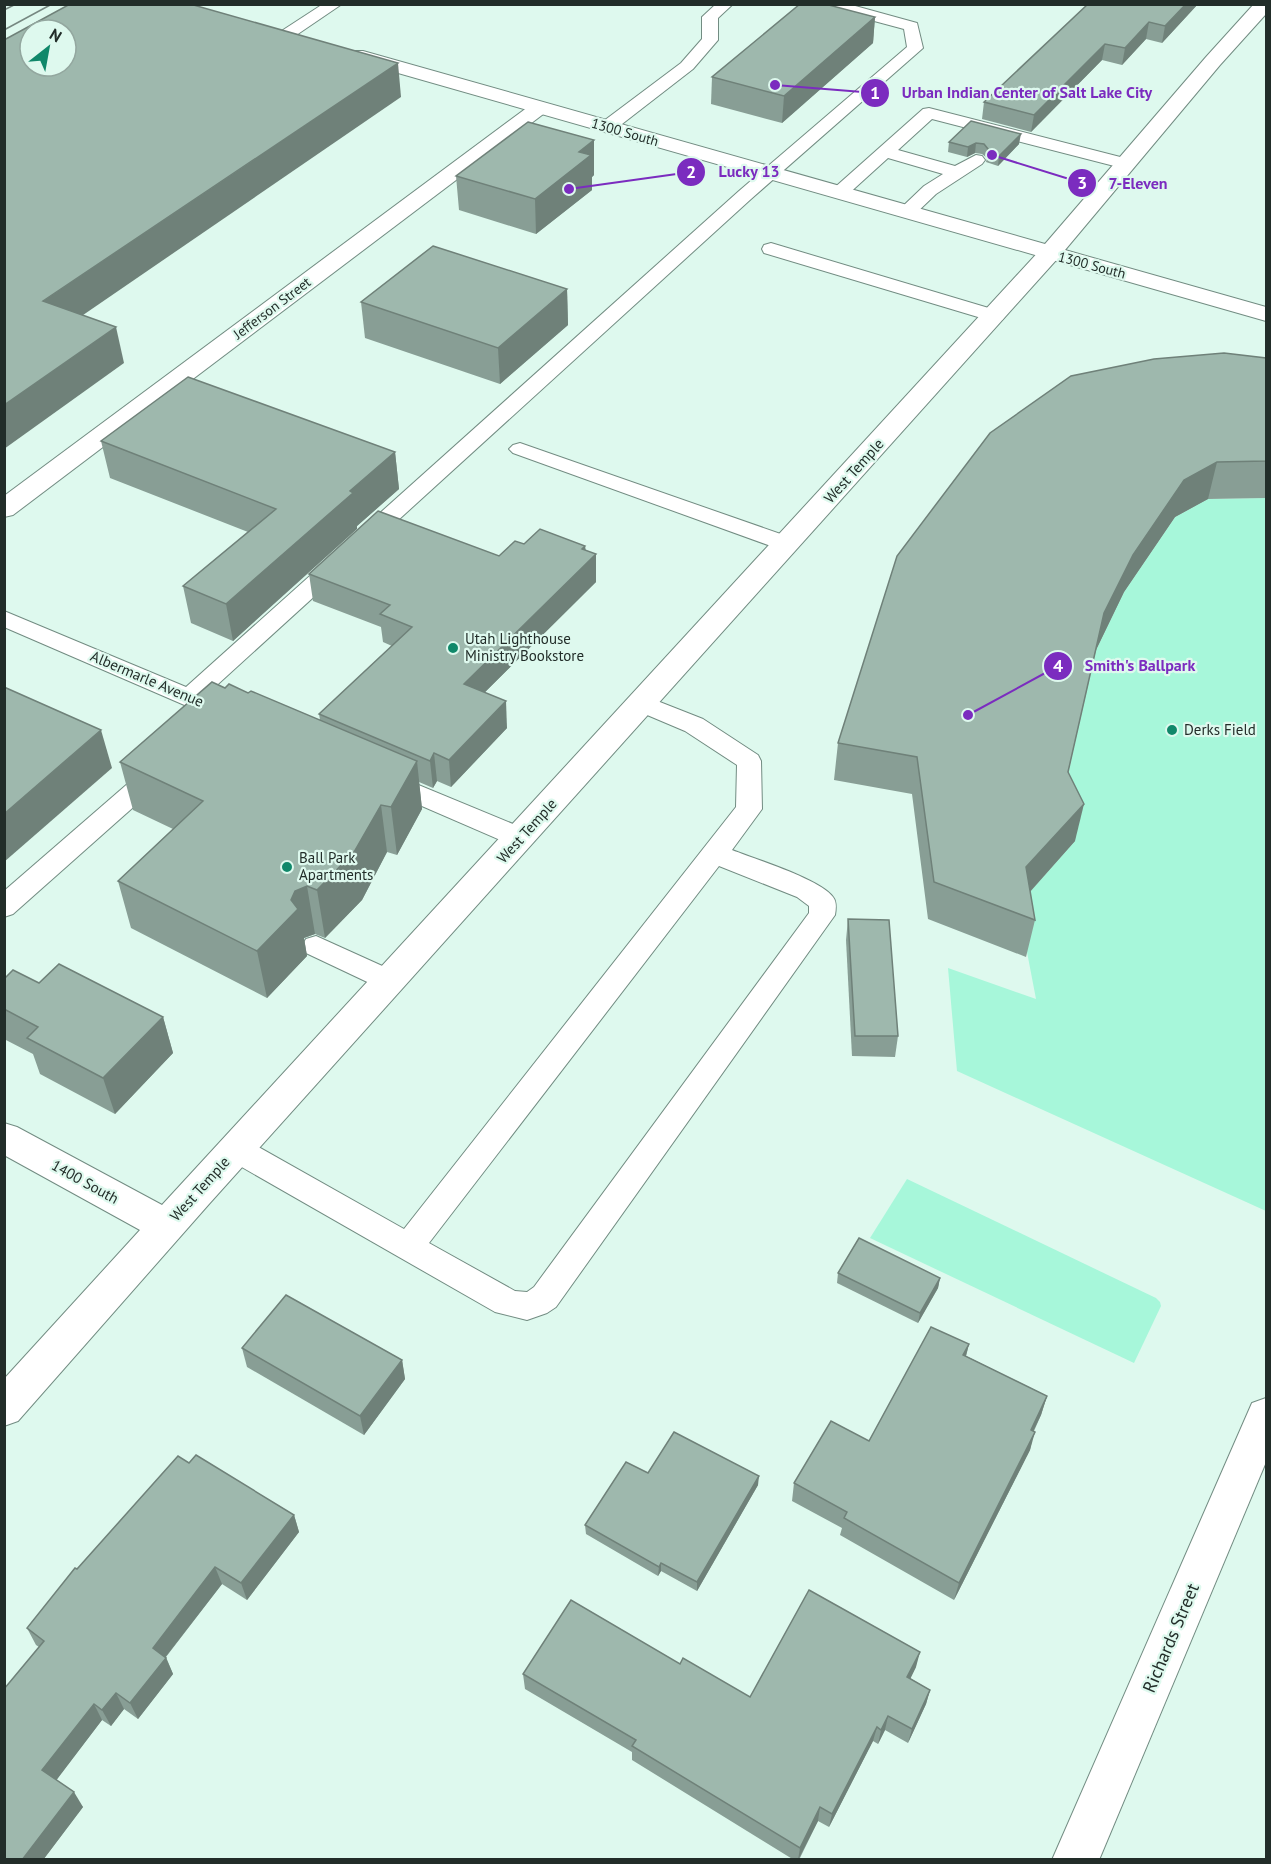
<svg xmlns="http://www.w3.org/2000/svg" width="1271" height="1864" font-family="'PT Sans',sans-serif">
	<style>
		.green { fill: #a7f7da }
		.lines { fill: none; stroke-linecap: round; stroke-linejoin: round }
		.lane-casing { stroke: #728c82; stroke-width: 2 }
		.street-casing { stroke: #728c82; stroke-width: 2 }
		.secondary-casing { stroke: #728c82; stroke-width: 2 }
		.lane { fill: #fff; fill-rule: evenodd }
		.street { fill: #fff; fill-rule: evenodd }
		.secondary { fill: #fff; fill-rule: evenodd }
		.tram { stroke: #768881; stroke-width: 1.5 }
		.wall { fill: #889e95 }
		.shaded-wall { fill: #6f8179 }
		.building { fill: #9eb8ad; stroke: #6f8179; stroke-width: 1.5; fill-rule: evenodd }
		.poi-dot { fill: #10886a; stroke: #def9ee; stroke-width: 2 }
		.labels { text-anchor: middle; stroke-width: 4.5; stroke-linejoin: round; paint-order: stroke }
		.far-street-label { font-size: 14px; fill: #222d29; stroke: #def9ee }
		.street-label { font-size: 15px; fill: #222d29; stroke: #def9ee }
		.poi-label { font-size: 15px; fill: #222d29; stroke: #def9ee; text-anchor: start }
		.near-street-label { font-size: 18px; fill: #222d29; stroke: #def9ee }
		.leader { fill: none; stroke: #7b2cbf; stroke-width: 2 }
		.callout-dot { fill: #7b2cbf; stroke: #def9ee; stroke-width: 2 }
		.mark-label { font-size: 18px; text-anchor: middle; font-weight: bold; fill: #fff }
		.callout-label { font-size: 16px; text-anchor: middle; font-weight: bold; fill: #7b2cbf; stroke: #def9ee; stroke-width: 4.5; stroke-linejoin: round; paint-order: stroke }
	</style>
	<rect width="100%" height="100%" fill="#def9ee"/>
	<!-- green -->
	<g class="green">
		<path d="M 1266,498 L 1266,1211 L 957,1071 L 948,968 L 1036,999 L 1018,905 L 1075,841 L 1060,810 L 1096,650 L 1124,592 L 1175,517 L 1208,499 Z"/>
		<path d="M 907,1179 L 1156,1298 L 1160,1302 L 1161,1306 L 1134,1363 L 870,1238 Z"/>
	</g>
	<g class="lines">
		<defs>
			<g id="lane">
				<path d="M 323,4 L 342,4 L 292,38 L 280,38 L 278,35 L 280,32 Z"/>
				<path d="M 716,4 L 733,4 L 718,18 L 718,40 L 693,69 L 613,131 L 601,131 L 598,127 L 601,123 L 681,63 L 702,39 L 702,17 Z"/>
				<path d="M 821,4 L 848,4 L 917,23 L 923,48 L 751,199 L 206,695 L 214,698 L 217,704 L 214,710 L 205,712 L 196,710 L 4,627 L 4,611 L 186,687 L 739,191 L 907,47 L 904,29 L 822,7 Z"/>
				<path d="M 929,108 L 1132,160 L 1135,164 L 1132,168 L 1126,169 L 932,119 L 898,150 L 955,166 L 976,155 L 982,156 L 985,160 L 982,164 L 936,194 L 913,216 L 901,216 L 898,212 L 901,208 L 924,186 L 943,174 L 888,158 L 845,197 L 833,197 L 830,193 L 833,189 L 923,109 Z"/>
				<path d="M 771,243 L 1002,312 L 1005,316 L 1002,320 L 988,320 L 764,253 L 762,249 L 764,245 Z"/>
				<path d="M 520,443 L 795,539 L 798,544 L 795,549 L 787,551 L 779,549 L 513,453 L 509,449 L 513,445 Z"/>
				<path d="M 642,695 L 703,719 L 758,755 L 761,761 L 762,809 L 732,850 C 755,859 820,879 833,897 C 837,902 836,909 835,915 L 556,1307 L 547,1313 L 527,1320 L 495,1312 L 226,1158 L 221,1149 L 226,1140 L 236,1137 L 246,1140 L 404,1229 L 736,807 L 737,765 L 685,731 L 633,709 L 630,703 L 633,697 ZM 719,866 L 797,897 L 809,906 L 809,913 L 534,1287 L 527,1292 L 515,1291 L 429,1243 Z"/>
				<path d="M 156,764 L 165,767 L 169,773 L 165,779 L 13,914 L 4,917 L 4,891 L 147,767 Z"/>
				<path d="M 387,772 L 530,831 L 534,838 L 530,845 L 521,847 L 512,845 L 378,787 L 374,781 L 378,775 Z"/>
				<path d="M 316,936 L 400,974 L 404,981 L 400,988 L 390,991 L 380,988 L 306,953 L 302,946 L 306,939 Z"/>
			</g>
			<g id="street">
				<path d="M 539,102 L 546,104 L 549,108 L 546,112 L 13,515 L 4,517 L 4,496 L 532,104 Z"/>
				<path d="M 1050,246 L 1058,248 L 1061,253 L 1058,258 L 209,1204 L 18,1421 L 4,1426 L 4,1379 L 140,1230 L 4,1155 L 4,1123 L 17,1127 L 162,1205 L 1042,248 Z"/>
				<path d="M 1266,1398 L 1266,1462 L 1099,1860 L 1052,1860 L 1252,1403 Z"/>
			</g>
			<path id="secondary" d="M 1254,4 L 1266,4 L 1266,14 L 1220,65 L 1065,250 L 1266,307 L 1266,321 L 349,59 L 346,55 L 349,51 L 363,51 L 1045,244 L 1206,57 Z"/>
		</defs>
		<!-- lane casing -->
		<use href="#lane" class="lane-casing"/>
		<!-- street casing -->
		<use href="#street" class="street-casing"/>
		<!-- secondary casing -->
		<use href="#secondary" class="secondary-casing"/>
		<!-- lane -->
		<use href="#lane" class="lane"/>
		<!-- street -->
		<use href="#street" class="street"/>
		<!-- secondary -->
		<use href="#secondary" class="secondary"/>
		<!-- tram -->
		<g class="tram">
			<path d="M 4,10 L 16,4"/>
			<path d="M 4,30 L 52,4"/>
		</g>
	</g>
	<!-- wall -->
	<g class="wall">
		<path d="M 1088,4 L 1198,4 L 1162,43 L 1146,39 L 1122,65 L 1102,60 L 1031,132 L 982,119 L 984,102 Z"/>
		<path d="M 875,17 L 873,43 L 782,123 L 711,104 L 712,77 Z"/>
		<path d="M 949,142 L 1019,144 L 998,166 L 986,162 L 987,158 L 982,154 L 975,153 L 967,157 L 948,152 Z"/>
		<path d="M 594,175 L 592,177 L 592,190 L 536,234 L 459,210 L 456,176 Z"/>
		<path d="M 567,289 L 568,325 L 500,384 L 365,338 L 361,302 Z"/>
		<path d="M 1266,358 L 1266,498 L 1208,499 L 1175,517 L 1124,592 L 1096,650 L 1068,773 L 1075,841 L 1030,892 L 1035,920 L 1026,957 L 928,919 L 912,794 L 834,780 L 838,743 Z"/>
		<path d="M 101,441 L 395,452 L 399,489 L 357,526 L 233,641 L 191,623 L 183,586 L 248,532 L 110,478 Z"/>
		<path d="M 524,544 L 585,546 L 586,551 L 596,582 L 485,692 L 507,728 L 451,787 L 437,781 L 433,788 L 419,782 L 422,809 L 397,855 L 387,852 L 362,900 L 325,938 L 315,934 L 304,938 L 307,956 L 267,998 L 131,928 L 118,881 L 173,829 L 133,810 L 120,762 L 225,688 L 248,693 L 320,720 L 319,714 L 392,646 L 383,642 L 381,627 L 313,601 L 309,574 L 499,556 Z"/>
		<path d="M 848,919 L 898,1036 L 895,1057 L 852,1056 L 846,940 Z"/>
		<path d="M 4,979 L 39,983 L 163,1017 L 173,1053 L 115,1114 L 40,1074 L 33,1054 L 4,1039 Z"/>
		<path d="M 838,1273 L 940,1278 L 938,1288 L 918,1323 L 837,1283 Z"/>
		<path d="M 969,1344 L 966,1356 L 1047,1396 L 1041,1415 L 1034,1431 L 1030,1450 L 954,1600 L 840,1535 L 842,1528 L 792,1501 L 794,1483 L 869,1441 Z"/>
		<path d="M 242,1348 L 402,1360 L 405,1379 L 364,1435 L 247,1367 Z"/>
		<path d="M 189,1463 L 294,1515 L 299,1532 L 247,1600 L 222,1584 L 166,1657 L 173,1674 L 138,1719 L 124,1709 L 111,1726 L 102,1720 L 56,1780 L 83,1807 L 43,1860 L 4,1860 L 39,1647 L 36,1645 L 27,1628 L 77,1569 Z"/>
		<path d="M 648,1473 L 758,1485 L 697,1591 L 661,1571 L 658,1576 L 586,1534 L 585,1525 Z"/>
		<path d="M 680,1664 L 750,1697 L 916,1667 L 910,1678 L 930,1690 L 926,1704 L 908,1743 L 885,1730 L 878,1744 L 873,1741 L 829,1827 L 818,1821 L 799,1860 L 794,1860 L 632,1760 L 632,1752 L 525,1689 L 523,1674 Z"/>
	</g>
	<!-- shaded-wall -->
	<g class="shaded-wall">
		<path d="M 1186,4 L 1198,4 L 1162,43 L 1165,26 Z"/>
		<path d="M 875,17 L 873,43 L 782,123 L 784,96 Z"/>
		<path d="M 1149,22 L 1146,39 L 1122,65 L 1125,48 Z"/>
		<path d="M 1105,44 L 1102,60 L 1031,132 L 1034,115 Z"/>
		<path d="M 398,63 L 401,97 L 51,337 L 43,301 Z"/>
		<path d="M 1021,134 L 1019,144 L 998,166 L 999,156 Z"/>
		<path d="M 594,140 L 594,175 L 592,177 L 592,190 L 536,234 L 535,199 L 579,152 Z"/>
		<path d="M 976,143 L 975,153 L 967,157 L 968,147 Z"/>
		<path d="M 567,289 L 568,325 L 500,384 L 498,348 Z"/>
		<path d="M 116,327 L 124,363 L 4,449 L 4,405 Z"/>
		<path d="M 395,452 L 399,489 L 357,526 L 357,529 L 233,641 L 226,604 L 350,491 Z"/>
		<path d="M 1217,462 L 1208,499 L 1175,517 L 1124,592 L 1096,650 L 1104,613 L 1133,555 L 1184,480 Z"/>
		<path d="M 585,546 L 586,564 L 596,554 L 596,582 L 466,711 L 464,684 Z"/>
		<path d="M 506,701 L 507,728 L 451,787 L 449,760 Z"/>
		<path d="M 101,730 L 112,768 L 4,862 L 4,814 Z"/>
		<path d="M 434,753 L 437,781 L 433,788 L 430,761 Z"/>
		<path d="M 417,761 L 422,809 L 397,855 L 391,807 Z"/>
		<path d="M 1084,804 L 1075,841 L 1018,905 L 1026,867 Z"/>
		<path d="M 381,805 L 387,852 L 362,900 L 325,938 L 317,890 Z"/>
		<path d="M 307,886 L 315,934 L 304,938 L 307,956 L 267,998 L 257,951 L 291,900 L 295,891 Z"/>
		<path d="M 163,1017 L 173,1053 L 115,1114 L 103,1078 Z"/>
		<path d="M 940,1278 L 938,1288 L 918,1323 L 920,1313 Z"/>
		<path d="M 969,1344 L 964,1363 L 963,1355 Z"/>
		<path d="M 402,1360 L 405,1379 L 364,1435 L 360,1416 Z"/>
		<path d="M 1047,1396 L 1041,1415 L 1025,1448 L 1031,1430 Z"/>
		<path d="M 1035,1432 L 1030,1450 L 954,1600 L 959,1583 Z"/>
		<path d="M 759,1476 L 758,1485 L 697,1591 L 697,1582 Z"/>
		<path d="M 294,1515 L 299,1532 L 247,1600 L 241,1583 Z"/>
		<path d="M 661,1563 L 661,1571 L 658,1576 L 659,1567 Z"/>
		<path d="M 215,1567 L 222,1584 L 160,1664 L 153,1648 Z"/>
		<path d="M 920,1652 L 916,1667 L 904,1692 L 907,1677 Z"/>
		<path d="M 166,1658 L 173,1674 L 138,1719 L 130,1703 Z"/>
		<path d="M 930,1690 L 926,1704 L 908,1743 L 912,1729 Z"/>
		<path d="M 116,1693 L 124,1709 L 111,1726 L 102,1710 Z"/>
		<path d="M 94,1704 L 102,1720 L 52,1786 L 42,1770 Z"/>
		<path d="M 888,1716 L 885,1730 L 878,1744 L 881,1730 Z"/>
		<path d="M 877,1727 L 873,1741 L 829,1827 L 832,1814 Z"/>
		<path d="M 74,1792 L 83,1807 L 43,1860 L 22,1860 Z"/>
		<path d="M 820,1807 L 818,1821 L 798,1860 L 800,1848 Z"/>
	</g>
	<!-- building -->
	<g class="building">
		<path d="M 70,4 L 190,4 L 398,63 L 43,301 L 116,327 L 4,405 L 4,40 ZM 30,30 L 66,30 L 66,66 L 30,66 Z"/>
		<path d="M 800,4 L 825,4 L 875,17 L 784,96 L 712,77 Z"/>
		<path d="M 1088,4 L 1186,4 L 1165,26 L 1149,22 L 1125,48 L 1105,44 L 1034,115 L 984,102 Z"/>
		<path d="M 971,121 L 1021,134 L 999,156 L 987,152 L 988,149 L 984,144 L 976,143 L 968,147 L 949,142 Z"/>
		<path d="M 528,122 L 594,140 L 579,152 L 591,155 L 535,199 L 456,176 Z"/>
		<path d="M 433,246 L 567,289 L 498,348 L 361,302 Z"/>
		<path d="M 1224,353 L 1266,358 L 1266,461 L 1217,462 L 1184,480 L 1133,555 L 1104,613 L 1068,772 L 1084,804 L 1026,867 L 1035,920 L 934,882 L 917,757 L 838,743 L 897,556 L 990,433 L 1071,376 L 1154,359 Z"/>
		<path d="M 188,377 L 395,452 L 350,491 L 353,493 L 226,604 L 183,586 L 276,509 L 101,441 Z"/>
		<path d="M 378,511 L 499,556 L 515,541 L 524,544 L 540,529 L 585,546 L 582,549 L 596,554 L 464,684 L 506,701 L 449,760 L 434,753 L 430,761 L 319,714 L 412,627 L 380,614 L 390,605 L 309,574 Z"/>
		<path d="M 212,682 L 225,688 L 229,684 L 248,693 L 251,691 L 417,761 L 391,807 L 381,805 L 354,852 L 317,890 L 307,886 L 295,891 L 291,900 L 298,909 L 257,951 L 118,881 L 203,801 L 120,762 Z"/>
		<path d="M 4,687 L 101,730 L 4,814 Z"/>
		<path d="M 848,919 L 889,920 L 898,1036 L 855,1036 Z"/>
		<path d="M 59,964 L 163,1017 L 103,1078 L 27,1038 L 38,1027 L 4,1009 L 4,979 L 13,970 L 39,983 Z"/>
		<path d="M 859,1238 L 940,1278 L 920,1313 L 838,1273 Z"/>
		<path d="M 286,1295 L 402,1360 L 360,1416 L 242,1348 Z"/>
		<path d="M 931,1327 L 969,1344 L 963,1355 L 1047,1396 L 1031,1430 L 1035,1432 L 959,1583 L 844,1518 L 847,1512 L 794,1483 L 831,1421 L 869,1441 Z"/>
		<path d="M 674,1432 L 759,1476 L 697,1582 L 661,1563 L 659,1567 L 585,1525 L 626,1462 L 648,1473 Z"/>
		<path d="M 196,1455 L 294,1515 L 241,1583 L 215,1567 L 153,1648 L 166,1658 L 130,1703 L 116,1693 L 102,1710 L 94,1704 L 42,1770 L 74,1792 L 22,1860 L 4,1860 L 4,1689 L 44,1641 L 27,1628 L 75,1568 L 77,1569 L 178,1456 L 189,1463 Z"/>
		<path d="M 809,1590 L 920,1652 L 907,1677 L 930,1690 L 912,1729 L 888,1716 L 881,1730 L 877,1727 L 832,1814 L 820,1807 L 800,1848 L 632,1746 L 636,1740 L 523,1674 L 571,1600 L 680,1664 L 683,1658 L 750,1697 Z"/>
	</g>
	<!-- markers -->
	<g class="poi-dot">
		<circle cx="453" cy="648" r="6"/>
		<circle cx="1172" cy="730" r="6"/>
		<circle cx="287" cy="867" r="6"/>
	</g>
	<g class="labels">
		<!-- far-street labels -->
		<g class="far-street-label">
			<text transform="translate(625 132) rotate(16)" y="5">1300 South</text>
			<text transform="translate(1092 265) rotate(15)" y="5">1300 South</text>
			<text transform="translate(272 308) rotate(-37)" y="5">Jefferson Street</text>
		</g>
		<!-- street labels -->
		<g class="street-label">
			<text transform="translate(854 471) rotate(-48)" y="5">West Temple</text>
			<text transform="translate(147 679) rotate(23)" y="5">Albermarle Avenue</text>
			<text transform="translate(527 831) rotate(-48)" y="5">West Temple</text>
			<text transform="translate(85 1182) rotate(29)" y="5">1400 South</text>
			<text transform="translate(200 1189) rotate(-48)" y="5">West Temple</text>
		</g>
		<!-- poi labels -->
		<g class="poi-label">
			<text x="465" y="644">Utah Lighthouse<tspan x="465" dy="17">Ministry Bookstore</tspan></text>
			<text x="1184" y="735">Derks Field</text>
			<text x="299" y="863">Ball Park<tspan x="299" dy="17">Apartments</tspan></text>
		</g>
		<!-- near-street labels -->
		<g class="near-street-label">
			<text transform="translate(1171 1638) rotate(-67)" y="6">Richards Street</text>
		</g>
	</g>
	<!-- callouts -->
	<path class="leader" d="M775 85L875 93M569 189L691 172M992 155L1082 183M968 715L1058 666"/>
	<g class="callout-dot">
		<circle cx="775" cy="85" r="6"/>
		<circle cx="569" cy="189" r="6"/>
		<circle cx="992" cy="155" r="6"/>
		<circle cx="968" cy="715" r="6"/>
		<circle cx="875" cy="93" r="15"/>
		<circle cx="691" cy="172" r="15"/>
		<circle cx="1082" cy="183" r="15"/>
		<circle cx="1058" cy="666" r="15"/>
	</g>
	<g class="mark-label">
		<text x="875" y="99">1</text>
		<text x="691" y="178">2</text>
		<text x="1082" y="189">3</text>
		<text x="1058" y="672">4</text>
	</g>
	<g class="callout-label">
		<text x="1027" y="98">Urban Indian Center of Salt Lake City</text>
		<text x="749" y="177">Lucky 13</text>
		<text x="1138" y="189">7-Eleven</text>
		<text x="1140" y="671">Smith's Ballpark</text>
	</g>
	<!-- border -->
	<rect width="1271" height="1864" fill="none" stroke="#222d29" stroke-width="12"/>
	<!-- north arrow -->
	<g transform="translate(48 48) rotate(31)"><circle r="28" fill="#def9ee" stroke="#93a79f" stroke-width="1.5"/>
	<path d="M0-4.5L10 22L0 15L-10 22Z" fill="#10886a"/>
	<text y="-9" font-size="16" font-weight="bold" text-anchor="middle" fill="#222d29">N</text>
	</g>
</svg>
